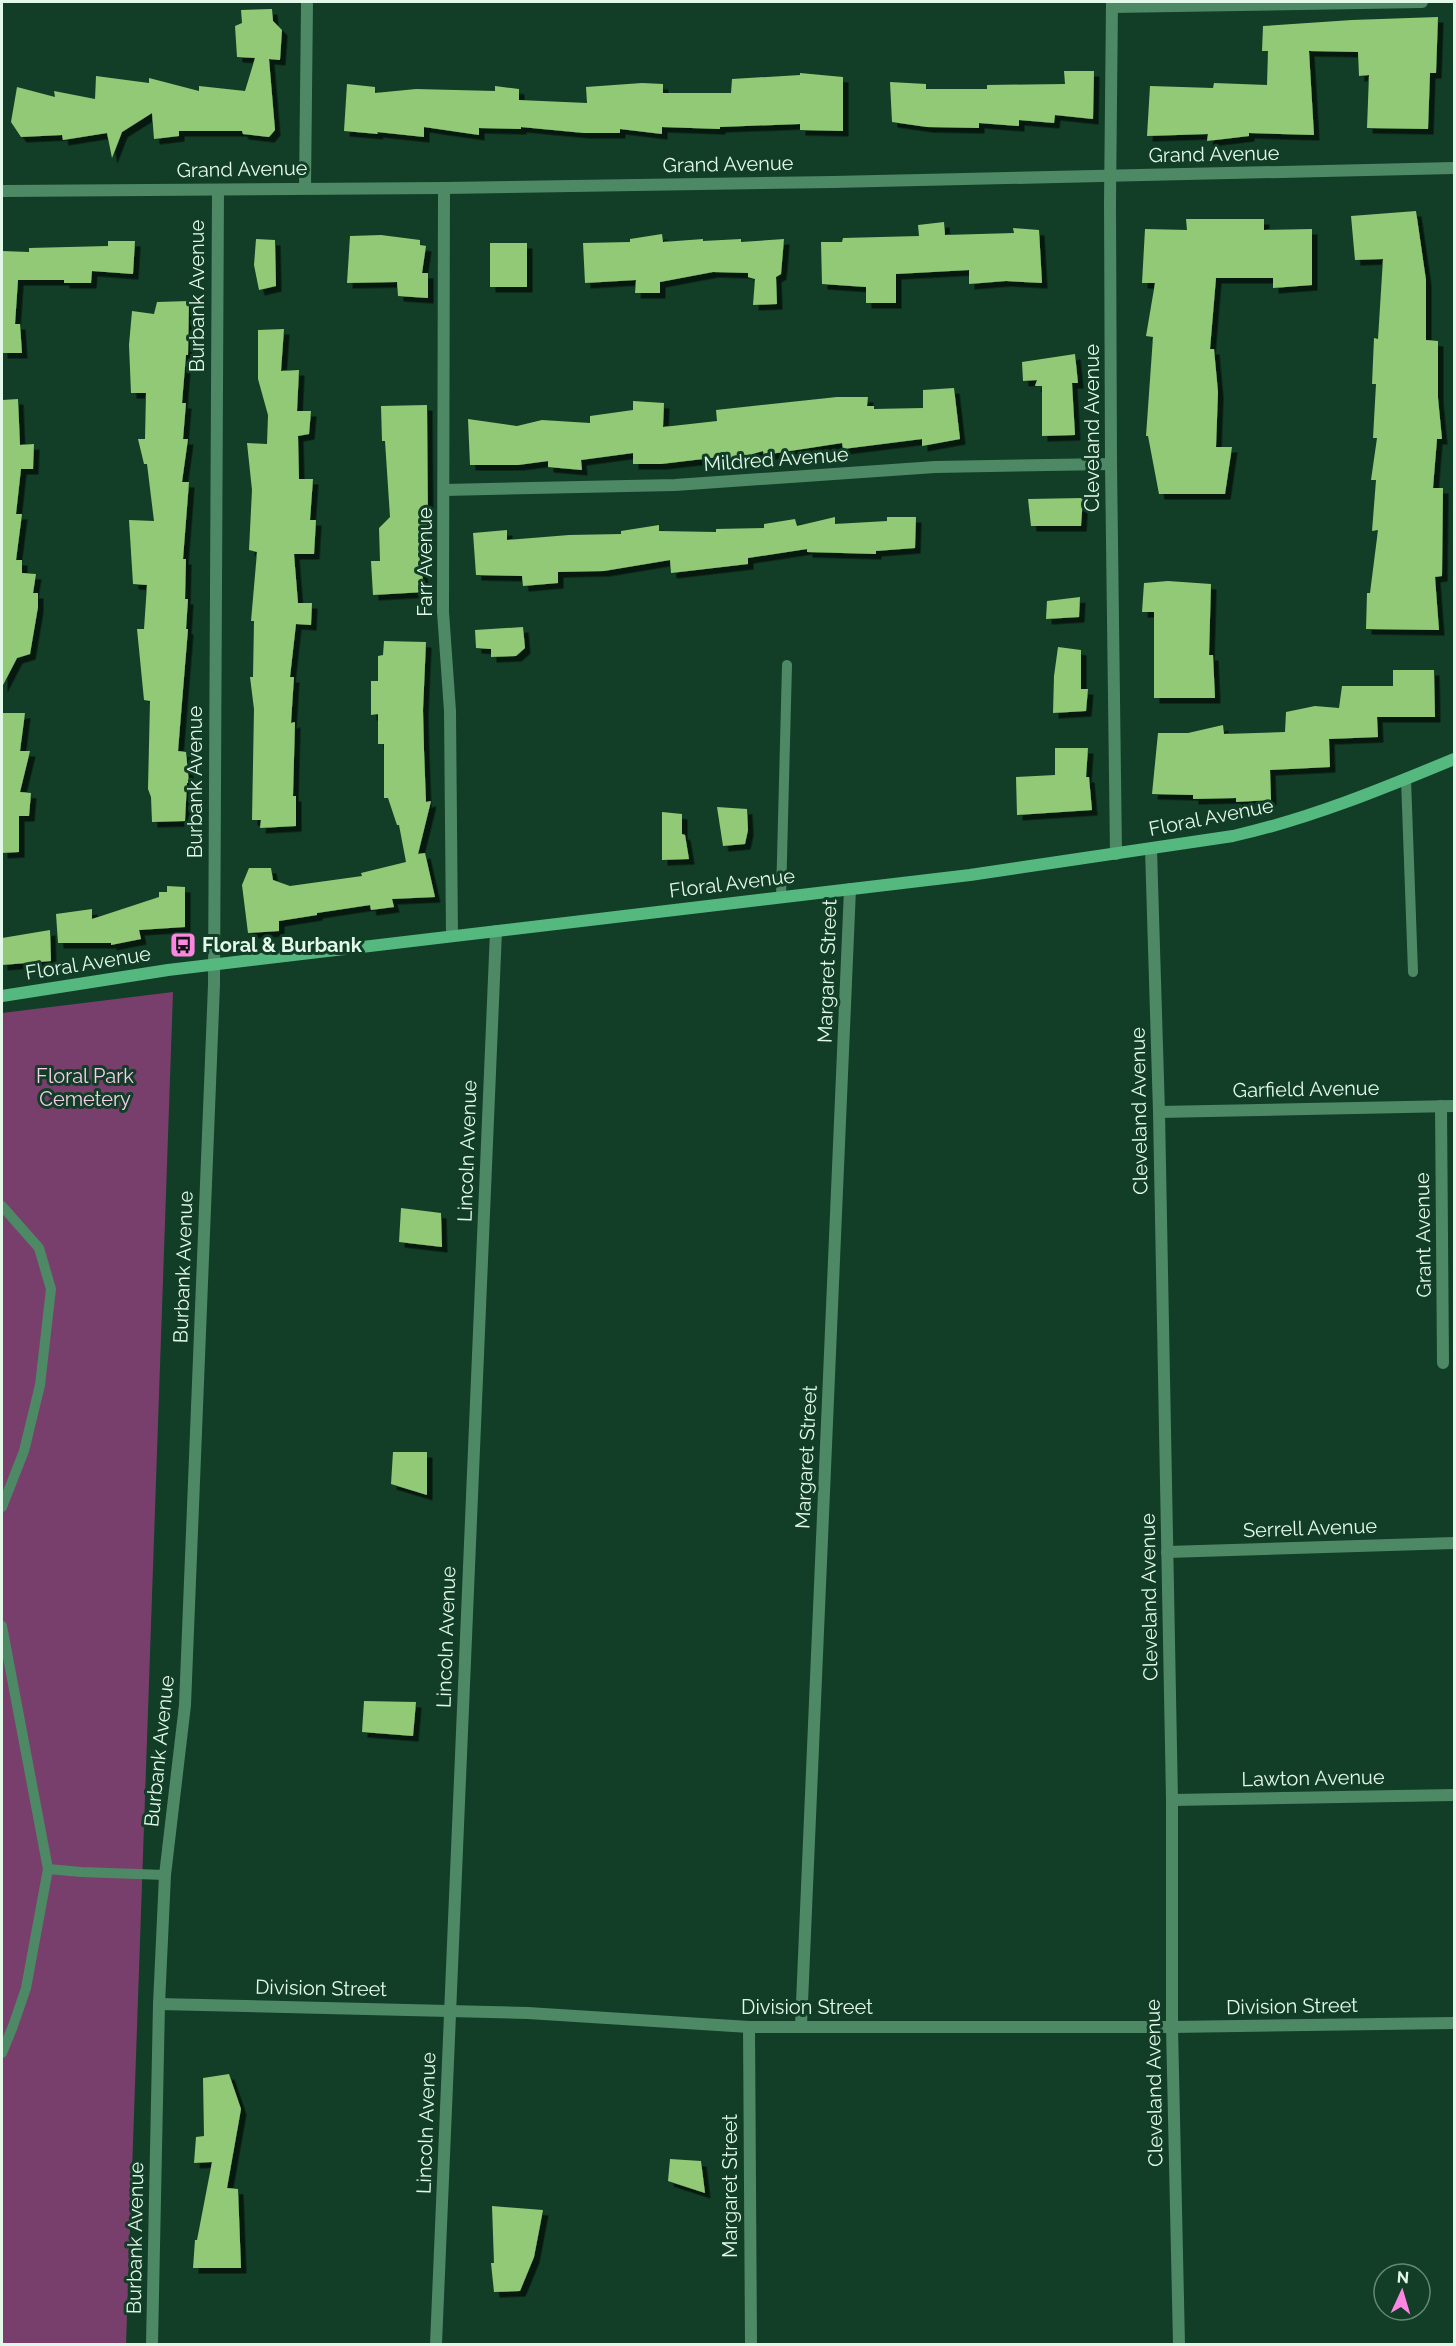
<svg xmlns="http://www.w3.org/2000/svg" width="1456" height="2346" font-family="Raleway,sans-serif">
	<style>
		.green { fill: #793f6c }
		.building { fill: #91c976; filter: url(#shadow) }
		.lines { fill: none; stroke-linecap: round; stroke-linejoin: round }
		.lane { stroke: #4d8965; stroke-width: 10 }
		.street { stroke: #4d8965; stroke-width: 12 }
		.secondary { stroke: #54b87f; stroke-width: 12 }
		.labels { text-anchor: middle; stroke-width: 6; stroke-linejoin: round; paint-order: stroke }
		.street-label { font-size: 20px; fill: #e2f9e9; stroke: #123d26 }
		.poi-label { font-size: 20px; font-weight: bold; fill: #e2f9e9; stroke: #123d26; text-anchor: start }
		.park-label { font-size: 20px; fill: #f7cdeb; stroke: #123d26 }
	</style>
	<defs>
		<filter id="shadow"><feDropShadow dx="5.5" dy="5.5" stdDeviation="0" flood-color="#0009"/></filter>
	</defs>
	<rect width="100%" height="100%" fill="#123d26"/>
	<!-- green -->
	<path class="green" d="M 173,992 L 126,2344 L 2,2344 L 2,1013 Z"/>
	<!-- building -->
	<g class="building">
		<path d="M 272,9 L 273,21 L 282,30 L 280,60 L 269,59 L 275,130 L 269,137 L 243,134 L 242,131 L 179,131 L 179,136 L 154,139 L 152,113 L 122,132 L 112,158 L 107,133 L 63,140 L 62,135 L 21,137 L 11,122 L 17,87 L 55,97 L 54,91 L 95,99 L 96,76 L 149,83 L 149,78 L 199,91 L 199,86 L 245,91 L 255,58 L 237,57 L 235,26 L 242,23 L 241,10 Z"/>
		<path d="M 1438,17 L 1436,73 L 1430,73 L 1428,129 L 1367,128 L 1369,75 L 1359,76 L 1358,52 L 1309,51 L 1314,135 L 1249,133 L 1249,136 L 1207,141 L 1208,134 L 1147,136 L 1150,86 L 1213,88 L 1214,83 L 1267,85 L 1268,51 L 1262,51 L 1263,26 L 1352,20 Z"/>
		<path d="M 1064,71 L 1094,71 L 1093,119 L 1055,115 L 1054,123 L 1019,120 L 1019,126 L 979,123 L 979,128 L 927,127 L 892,122 L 890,82 L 926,84 L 926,89 L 987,89 L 987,85 L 1065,84 Z"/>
		<path d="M 800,73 L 843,77 L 843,131 L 800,130 L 800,124 L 720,127 L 720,129 L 662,127 L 662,134 L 620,129 L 620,133 L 584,133 L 521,127 L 521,129 L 479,128 L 479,135 L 424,127 L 424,137 L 377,132 L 378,134 L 344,131 L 347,84 L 375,87 L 375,93 L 416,89 L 495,91 L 495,86 L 519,89 L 519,100 L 587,103 L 586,87 L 642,83 L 663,84 L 663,93 L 731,93 L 732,79 L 800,75 Z"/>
		<path d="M 1416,211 L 1426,280 L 1426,340 L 1438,341 L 1438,398 L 1442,439 L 1437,439 L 1433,488 L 1443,488 L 1442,576 L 1435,577 L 1439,630 L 1366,629 L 1367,593 L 1370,593 L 1378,530 L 1372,531 L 1376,480 L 1371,480 L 1377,438 L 1373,438 L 1376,384 L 1372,384 L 1374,338 L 1378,339 L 1383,259 L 1355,260 L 1351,216 Z"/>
		<path d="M 1186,219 L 1264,219 L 1264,230 L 1312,229 L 1312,285 L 1273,288 L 1273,278 L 1216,278 L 1210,349 L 1214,349 L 1218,392 L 1216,447 L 1232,447 L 1225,494 L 1159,494 L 1148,436 L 1146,436 L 1153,337 L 1146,336 L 1155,283 L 1142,283 L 1145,229 L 1187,230 Z"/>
		<path d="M 944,222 L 945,235 L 1014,233 L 1013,228 L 1039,230 L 1042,283 L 1006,281 L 969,284 L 969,270 L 896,274 L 896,303 L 866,303 L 866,287 L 822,284 L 821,242 L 842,242 L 843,238 L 919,236 L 918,225 Z"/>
		<path d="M 662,234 L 663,242 L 703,239 L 703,241 L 741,239 L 741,242 L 784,239 L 781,274 L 776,277 L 777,304 L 753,305 L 755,279 L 748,277 L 748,273 L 713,272 L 660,282 L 660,293 L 635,293 L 636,280 L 585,283 L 583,243 L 630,242 L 630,239 Z"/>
		<path d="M 381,235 L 420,240 L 420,245 L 426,246 L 422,273 L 428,273 L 428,298 L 398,296 L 397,282 L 347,283 L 350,236 Z"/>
		<path d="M 256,239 L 275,240 L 276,286 L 259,290 L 254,265 Z"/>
		<path d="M 108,241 L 135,241 L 133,274 L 92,271 L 91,283 L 64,283 L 64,280 L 18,280 L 15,324 L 20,324 L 22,353 L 2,353 L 2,251 L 29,252 L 29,248 L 108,246 Z"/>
		<rect x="490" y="243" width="37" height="44"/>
		<path d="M 189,301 L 188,355 L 186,355 L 182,403 L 186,403 L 183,439 L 188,439 L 182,482 L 189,482 L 183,559 L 186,559 L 185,599 L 188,599 L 186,629 L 188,629 L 178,751 L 186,752 L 189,783 L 187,783 L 185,821 L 152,822 L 151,797 L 148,789 L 150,701 L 144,700 L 137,629 L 144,629 L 147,585 L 133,584 L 129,520 L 154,521 L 147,464 L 144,464 L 138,439 L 145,439 L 146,393 L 131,393 L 129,345 L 132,311 L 154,314 L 157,302 Z"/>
		<path d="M 284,329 L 281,371 L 299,370 L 297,411 L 311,411 L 309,434 L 298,436 L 299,479 L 313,479 L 310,520 L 316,520 L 314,554 L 294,554 L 298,603 L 312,603 L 311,625 L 296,624 L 290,677 L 294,677 L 291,723 L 295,722 L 293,796 L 296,796 L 296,826 L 260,828 L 261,820 L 252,820 L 254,709 L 250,677 L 253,677 L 254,621 L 251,621 L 257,552 L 249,550 L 252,490 L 247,443 L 267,444 L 268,415 L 258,379 L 258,330 Z"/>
		<path d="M 1075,354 L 1078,383 L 1072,383 L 1075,435 L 1042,436 L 1042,386 L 1035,386 L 1037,380 L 1023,381 L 1022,362 Z"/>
		<path d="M 954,388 L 960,439 L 922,446 L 922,439 L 843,449 L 842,443 L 764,455 L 763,451 L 721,463 L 720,457 L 661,464 L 633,464 L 633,453 L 581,460 L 582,470 L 548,467 L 548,461 L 518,465 L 470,465 L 468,419 L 517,426 L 542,420 L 590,423 L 590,416 L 633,410 L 633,401 L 664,403 L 663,427 L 717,421 L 716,410 L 837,397 L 868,397 L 867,406 L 874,406 L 874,409 L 923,408 L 923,390 Z"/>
		<path d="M 18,399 L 20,445 L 34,444 L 33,469 L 21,469 L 16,514 L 22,514 L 16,560 L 22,560 L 22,573 L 36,574 L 33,593 L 38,593 L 38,607 L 30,654 L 17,658 L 2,687 L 2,400 Z"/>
		<path d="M 427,405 L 428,523 L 425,554 L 419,555 L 425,592 L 373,595 L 371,561 L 380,561 L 379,528 L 390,517 L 385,441 L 382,441 L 381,406 Z"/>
		<path d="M 1083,498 L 1081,526 L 1031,526 L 1028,499 Z"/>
		<path d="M 835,517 L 835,524 L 887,521 L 887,517 L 916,517 L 915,548 L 876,551 L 876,554 L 807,552 L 807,549 L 748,558 L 748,564 L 671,573 L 670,560 L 604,571 L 558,572 L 558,583 L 523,586 L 522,576 L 476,575 L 473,533 L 507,530 L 507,540 L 569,535 L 621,534 L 621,531 L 659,525 L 659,531 L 716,532 L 716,529 L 764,528 L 764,524 L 795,519 L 797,526 Z"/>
		<path d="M 1168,581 L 1211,584 L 1209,655 L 1213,655 L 1215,698 L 1154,698 L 1154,612 L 1142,612 L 1144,583 Z"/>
		<path d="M 1080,597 L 1079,617 L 1046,619 L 1047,601 Z"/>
		<path d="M 523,627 L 525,648 L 516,656 L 491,657 L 491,649 L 476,648 L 475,630 Z"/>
		<path d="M 384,641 L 426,642 L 423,710 L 424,750 L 426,802 L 431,801 L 418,854 L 425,853 L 435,897 L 392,899 L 394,907 L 371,910 L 370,905 L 317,913 L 317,915 L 279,921 L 279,931 L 248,933 L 242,885 L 249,868 L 271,868 L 273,880 L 290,886 L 362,876 L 361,873 L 406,862 L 399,825 L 397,825 L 388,798 L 384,798 L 384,744 L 378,744 L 378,714 L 371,715 L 371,681 L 378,681 L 378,656 L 383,655 Z"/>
		<path d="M 1058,647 L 1081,650 L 1081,689 L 1088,689 L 1086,711 L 1053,713 L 1054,676 Z"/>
		<path d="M 1393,670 L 1434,670 L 1435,717 L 1377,717 L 1378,737 L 1329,739 L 1330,767 L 1270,770 L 1271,800 L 1236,802 L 1236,798 L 1193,799 L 1193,795 L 1152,794 L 1158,733 L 1188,733 L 1223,725 L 1224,734 L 1285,732 L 1286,712 L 1315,706 L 1339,708 L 1342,686 L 1393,686 Z"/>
		<path d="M 2,713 L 25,713 L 20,751 L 30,751 L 20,792 L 31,793 L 29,816 L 19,816 L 19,852 L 2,853 Z"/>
		<path d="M 1055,748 L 1088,748 L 1086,777 L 1089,777 L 1092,810 L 1017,815 L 1016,777 L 1055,775 Z"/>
		<path d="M 717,807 L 747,809 L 748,830 L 745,844 L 723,846 Z"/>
		<path d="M 662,812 L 682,814 L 682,834 L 685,835 L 689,859 L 662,860 Z"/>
		<path d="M 167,886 L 185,887 L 185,927 L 139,930 L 141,939 L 111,945 L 111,943 L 58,943 L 56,914 L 92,909 L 92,919 L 159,897 L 159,892 L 167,892 Z"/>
		<path d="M 50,930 L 51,961 L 2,965 L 2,938 Z"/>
		<path d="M 401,1208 L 441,1213 L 442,1247 L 399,1242 Z"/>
		<path d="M 393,1452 L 427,1452 L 427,1495 L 391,1484 Z"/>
		<path d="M 364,1701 L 416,1702 L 413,1736 L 362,1732 Z"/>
		<path d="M 229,2074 L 241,2109 L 227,2188 L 238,2189 L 241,2268 L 193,2268 L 195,2240 L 197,2240 L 212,2162 L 194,2163 L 196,2137 L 204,2136 L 203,2078 Z"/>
		<path d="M 670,2159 L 701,2161 L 705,2193 L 668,2181 Z"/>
		<path d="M 492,2206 L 543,2210 L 534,2257 L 520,2291 L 494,2292 L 491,2263 L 494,2263 Z"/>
	</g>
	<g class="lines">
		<!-- lane -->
		<g class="lane">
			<path d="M 1406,779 L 1413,972"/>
			<path d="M 781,897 L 787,665"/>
			<path d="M 2,1206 L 39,1248 L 51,1289 L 40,1385 L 24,1451 L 2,1507"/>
			<path d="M 2,1626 L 48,1869 L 26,1988 L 13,2026 L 2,2053"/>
			<path d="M 48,1869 L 81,1872 L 165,1875"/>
		</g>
		<!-- street -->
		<g class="street">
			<path d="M 1112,2 L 1110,202 L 1111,464 L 1116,854"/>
			<path d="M 1112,7 L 1422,2"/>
			<path d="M 305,188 L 307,2"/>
			<path d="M 444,188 L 443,612 L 450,711 L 452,936"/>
			<path d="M 2,191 L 444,188 L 833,182 L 1454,168"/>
			<path d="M 444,490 L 675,485 L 935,467 L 1111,464"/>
			<path d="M 1151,849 L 1159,1112 L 1172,1800 L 1172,2027 L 1179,2344"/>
			<path d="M 1441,1106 L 1443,1363"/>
			<path d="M 1159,1112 L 1454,1106"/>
			<path d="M 1167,1552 L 1454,1543"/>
			<path d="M 1172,1800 L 1454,1795"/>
			<path d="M 159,2004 L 528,2013 L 749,2027 L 1172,2027 L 1454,2023"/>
			<path d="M 801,2026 L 850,889"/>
			<path d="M 749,2027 L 751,2344"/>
			<path d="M 152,2344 L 159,2004 L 165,1875 L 185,1705 L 214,985 L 218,190"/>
			<path d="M 436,2344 L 496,931"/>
		</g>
		<!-- secondary -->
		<path class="secondary" d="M 2,996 L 168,970 L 970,875 L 1233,836 C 1309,819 1382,789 1454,759"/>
	</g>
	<!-- icons -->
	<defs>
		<symbol id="bus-square" viewBox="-11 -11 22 22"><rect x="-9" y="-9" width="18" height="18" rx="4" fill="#fd86e2" stroke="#123d26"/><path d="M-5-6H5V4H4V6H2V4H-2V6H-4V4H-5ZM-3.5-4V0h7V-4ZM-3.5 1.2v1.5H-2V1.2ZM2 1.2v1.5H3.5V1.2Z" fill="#111"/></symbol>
	</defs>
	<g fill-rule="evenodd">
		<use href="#bus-square" x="168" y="930" width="30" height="30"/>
	</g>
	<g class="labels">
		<!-- street labels -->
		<g class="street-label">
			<text transform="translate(1214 154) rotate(-1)" y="7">Grand Avenue</text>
			<text transform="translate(728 164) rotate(-1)" y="7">Grand Avenue</text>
			<text transform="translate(242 169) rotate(-1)" y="7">Grand Avenue</text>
			<text transform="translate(197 296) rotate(-90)" y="7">Burbank Avenue</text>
			<text transform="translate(1092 428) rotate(-90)" y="7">Cleveland Avenue</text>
			<text transform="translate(776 459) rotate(-4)" y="7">Mildred Avenue</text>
			<text transform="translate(425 562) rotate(-90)" y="7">Farr Avenue</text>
			<text transform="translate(195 782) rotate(-90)" y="7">Burbank Avenue</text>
			<text transform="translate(1211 817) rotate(-11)" y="7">Floral Avenue</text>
			<text transform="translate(732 883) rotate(-7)" y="7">Floral Avenue</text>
			<text transform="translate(88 963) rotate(-9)" y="7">Floral Avenue</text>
			<text transform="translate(827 971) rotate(-88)" y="7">Margaret Street</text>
			<text transform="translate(1306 1089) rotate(-1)" y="7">Garfield Avenue</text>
			<text transform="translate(1139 1111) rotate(-91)" y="7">Cleveland Avenue</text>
			<text transform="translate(467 1151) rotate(-88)" y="7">Lincoln Avenue</text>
			<text transform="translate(1423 1235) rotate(-91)" y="7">Grant Avenue</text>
			<text transform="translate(183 1267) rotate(-88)" y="7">Burbank Avenue</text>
			<text transform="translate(806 1457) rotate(-87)" y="7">Margaret Street</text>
			<text transform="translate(1310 1528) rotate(-2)" y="7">Serrell Avenue</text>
			<text transform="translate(1149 1597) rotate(-91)" y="7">Cleveland Avenue</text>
			<text transform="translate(446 1637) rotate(-88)" y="7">Lincoln Avenue</text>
			<text transform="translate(159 1751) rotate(-84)" y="7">Burbank Avenue</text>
			<text transform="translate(1313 1778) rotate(-1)" y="7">Lawton Avenue</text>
			<text transform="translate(321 1988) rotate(1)" y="7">Division Street</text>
			<text transform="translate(1292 2006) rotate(-1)" y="7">Division Street</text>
			<text x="807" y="2014">Division Street</text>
			<text transform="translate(1154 2083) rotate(-91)" y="7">Cleveland Avenue</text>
			<text transform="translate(426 2123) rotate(-88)" y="7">Lincoln Avenue</text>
			<text transform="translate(730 2186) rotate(-90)" y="7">Margaret Street</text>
			<text transform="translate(135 2238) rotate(-89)" y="7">Burbank Avenue</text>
		</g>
		<!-- poi labels -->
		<g class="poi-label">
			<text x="202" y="952">Floral &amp; Burbank</text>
		</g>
		<!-- park labels -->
		<g class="park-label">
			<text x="85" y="1083">Floral Park<tspan x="85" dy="23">Cemetery</tspan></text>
		</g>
	</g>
	<!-- border -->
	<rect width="1456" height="2346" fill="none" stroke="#e2f9e9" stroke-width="6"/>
	<!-- north arrow -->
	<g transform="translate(1402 2292) rotate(4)"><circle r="28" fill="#123d26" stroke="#658874" stroke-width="1.5"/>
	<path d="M0-4.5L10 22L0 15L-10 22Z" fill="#fd86e2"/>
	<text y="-9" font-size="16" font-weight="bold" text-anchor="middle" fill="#e2f9e9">N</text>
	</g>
</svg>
